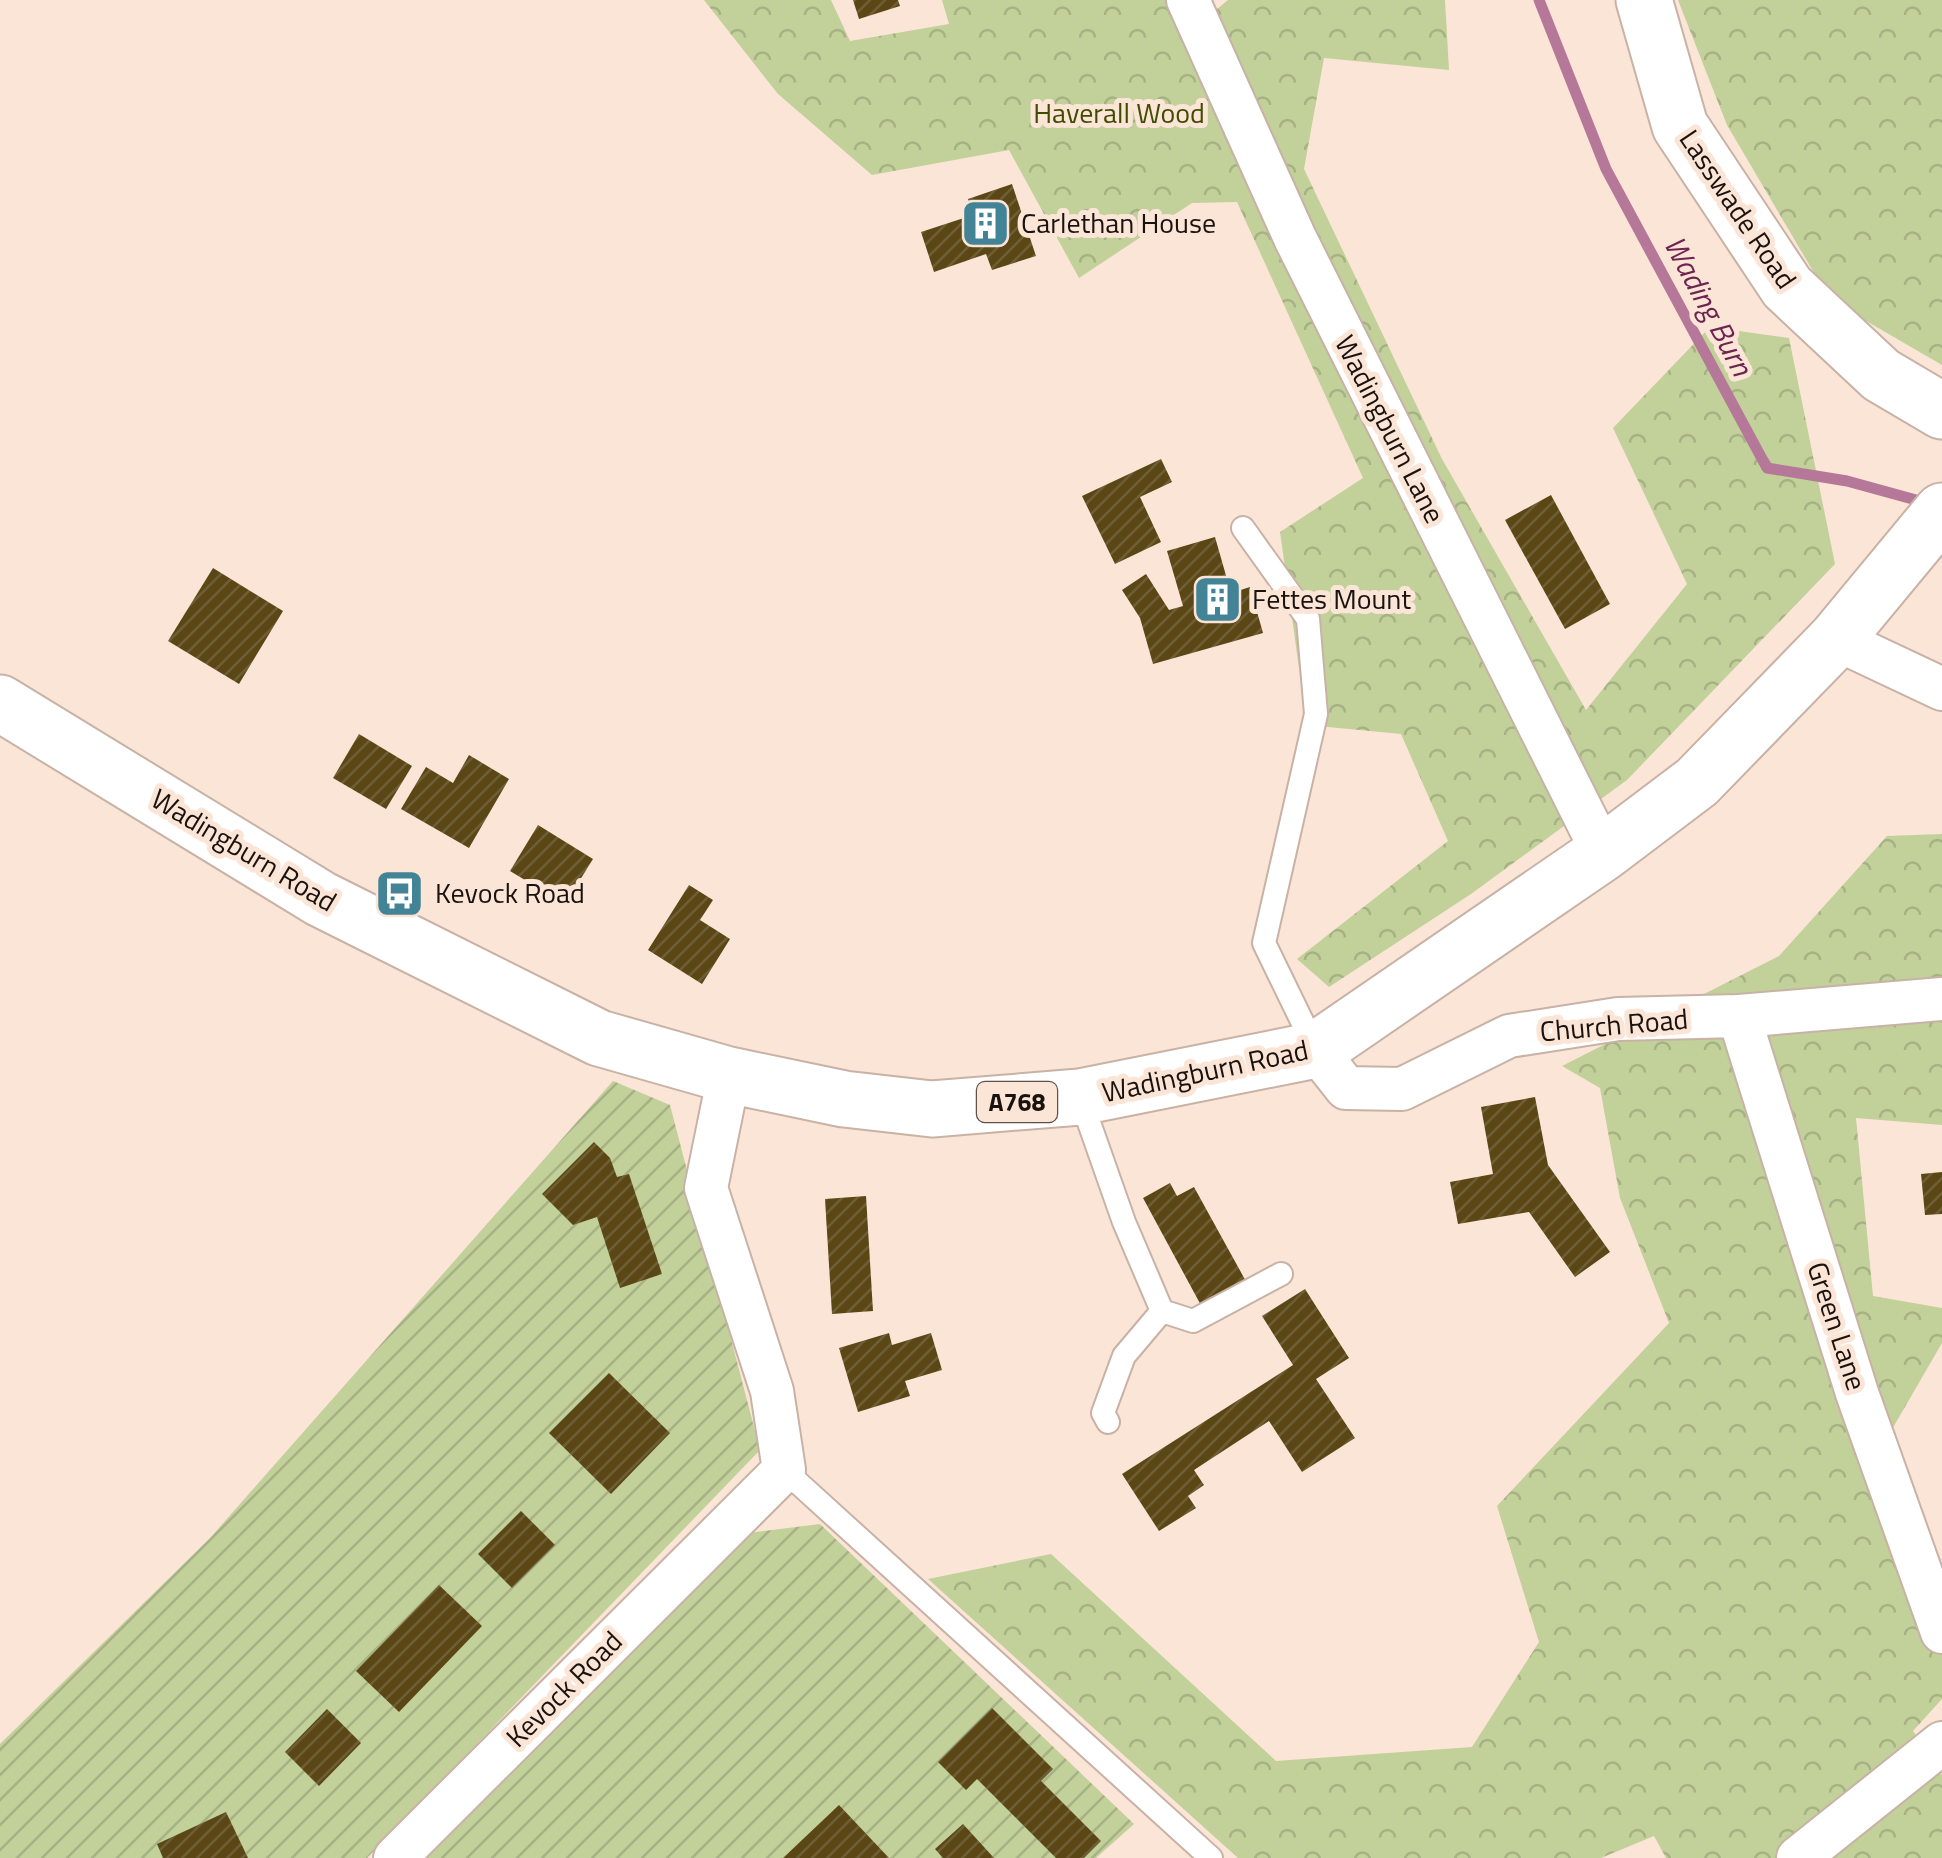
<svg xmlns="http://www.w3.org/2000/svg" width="1942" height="1858" font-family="'Titillium Web',sans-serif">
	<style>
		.forest { fill: url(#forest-crowns) }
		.garden { fill: url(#garden-furrows) }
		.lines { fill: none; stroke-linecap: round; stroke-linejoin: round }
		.stream { stroke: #b67899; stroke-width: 11 }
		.building { fill: url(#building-hatch) }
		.lane-casing { stroke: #c8b2a5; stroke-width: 26 }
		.street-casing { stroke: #c8b2a5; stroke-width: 46 }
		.secondary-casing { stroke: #c8b2a5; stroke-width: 59 }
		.primary-casing { stroke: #c8b2a5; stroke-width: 59 }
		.lane { stroke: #fff; stroke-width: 22 }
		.street { stroke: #fff; stroke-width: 42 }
		.secondary { stroke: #fff; stroke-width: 55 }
		.primary { stroke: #fff; stroke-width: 55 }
		.labels { text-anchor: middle; stroke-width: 10; stroke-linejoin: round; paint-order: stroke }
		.shield { fill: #fbe5d7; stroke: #5e514a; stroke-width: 2.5 }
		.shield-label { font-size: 25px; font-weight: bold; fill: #1a120e }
		.park-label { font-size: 28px; fill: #404c00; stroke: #fbe5d7 }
		.street-label { font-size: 28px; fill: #1a120e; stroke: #fbe5d7 }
		.poi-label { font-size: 28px; fill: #1a120e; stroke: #fbe5d7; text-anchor: start }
		.water-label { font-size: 30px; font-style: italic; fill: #6e2451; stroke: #fbe5d7 }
	</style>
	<defs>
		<pattern id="forest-crowns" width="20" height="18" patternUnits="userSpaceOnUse" patternTransform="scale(2.5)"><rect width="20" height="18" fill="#c2d09a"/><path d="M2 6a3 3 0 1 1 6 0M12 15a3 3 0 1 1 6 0" fill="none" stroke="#a6b284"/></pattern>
		<pattern id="garden-furrows" width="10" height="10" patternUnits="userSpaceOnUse" patternTransform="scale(2.5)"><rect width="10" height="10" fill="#c2d09a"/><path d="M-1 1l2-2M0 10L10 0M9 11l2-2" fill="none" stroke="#a6b284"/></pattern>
		<pattern id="building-hatch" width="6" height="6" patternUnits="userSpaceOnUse" patternTransform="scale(2.5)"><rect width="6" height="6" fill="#5b4716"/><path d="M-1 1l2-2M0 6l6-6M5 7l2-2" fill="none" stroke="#6e5e36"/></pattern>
	</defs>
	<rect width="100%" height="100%" fill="#fbe5d7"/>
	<!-- forest -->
	<g class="forest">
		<path d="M 704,0 L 831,0 L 850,41 L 949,24 L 942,0 L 1195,0 L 1205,19 L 1228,0 L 1445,0 L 1449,70 L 1324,58 L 1304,169 L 1442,459 L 1586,710 L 1687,584 L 1613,428 L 1710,327 L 1789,338 L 1835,564 L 1627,780 L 1471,894 L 1329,987 L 1297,959 L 1448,841 L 1401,734 L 1307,725 L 1280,532 L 1363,478 L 1237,202 L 1192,203 L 1079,278 L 1009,150 L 872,175 L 778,94 Z"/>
		<path d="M 1678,0 L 1942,0 L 1942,365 L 1830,300 L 1727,125 Z"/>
		<path d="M 1942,834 L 1942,1125 L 1856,1118 L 1873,1296 L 1942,1308 L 1942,1343 L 1891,1431 L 1942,1604 L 1942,1699 L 1913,1731 L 1942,1775 L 1942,1858 L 1666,1858 L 1654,1836 L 1601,1858 L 1238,1858 L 928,1579 L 1051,1554 L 1276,1761 L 1472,1747 L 1539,1642 L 1497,1506 L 1669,1323 L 1620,1198 L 1600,1088 L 1562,1066 L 1779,956 L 1887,836 Z"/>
	</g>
	<!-- garden -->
	<g class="garden">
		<path d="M 613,1081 L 670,1105 L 760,1450 L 367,1858 L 0,1858 L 0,1744 L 210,1538 Z"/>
		<path d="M 820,1524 L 1134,1824 L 1096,1858 L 422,1858 L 748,1533 Z"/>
	</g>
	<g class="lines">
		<!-- stream -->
		<path class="stream" d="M 1539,0 L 1606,169 L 1767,468 L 1847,481 L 1927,503"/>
	</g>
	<!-- building -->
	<g class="building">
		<path d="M 853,0 L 898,0 L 900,6 L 859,19 Z"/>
		<path d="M 1012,184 L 1036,256 L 992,270 L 986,254 L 934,272 L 921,232 L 973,215 L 968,199 Z"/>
		<path d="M 1161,459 L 1172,482 L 1140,497 L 1161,542 L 1115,564 L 1082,496 Z"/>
		<path d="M 1551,495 L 1610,604 L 1565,629 L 1505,520 Z"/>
		<path d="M 1215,537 L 1231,593 L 1250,587 L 1263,633 L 1153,664 L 1140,618 L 1122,590 L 1146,574 L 1169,610 L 1183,606 L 1167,551 Z"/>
		<path d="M 213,568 L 283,611 L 239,684 L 168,641 Z"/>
		<path d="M 359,734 L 412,766 L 386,809 L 333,778 Z"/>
		<path d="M 469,755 L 509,779 L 469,848 L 401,809 L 426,767 L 453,783 Z"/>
		<path d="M 538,825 L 593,859 L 565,904 L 510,871 Z"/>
		<path d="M 689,885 L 713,900 L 700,920 L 730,939 L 702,984 L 648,950 Z"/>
		<path d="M 1535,1097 L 1548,1165 L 1610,1252 L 1575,1277 L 1529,1212 L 1458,1224 L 1450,1182 L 1493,1174 L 1481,1107 Z"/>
		<path d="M 594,1142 L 610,1158 L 617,1177 L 629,1174 L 662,1274 L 620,1288 L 597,1217 L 573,1225 L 542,1194 Z"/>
		<path d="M 1942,1172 L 1942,1214 L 1925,1215 L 1921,1174 Z"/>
		<path d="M 1170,1183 L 1177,1196 L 1194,1187 L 1248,1285 L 1203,1309 L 1143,1198 Z"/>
		<path d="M 866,1196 L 873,1311 L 832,1314 L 825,1199 Z"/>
		<path d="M 1305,1289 L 1349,1358 L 1316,1379 L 1355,1438 L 1302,1472 L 1269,1421 L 1194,1470 L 1204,1485 L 1188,1496 L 1196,1508 L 1159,1531 L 1122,1474 L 1293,1365 L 1262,1316 Z"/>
		<path d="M 889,1333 L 892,1345 L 931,1333 L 942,1370 L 905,1381 L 910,1396 L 858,1412 L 839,1348 Z"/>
		<path d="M 609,1373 L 670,1433 L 611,1494 L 549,1433 Z"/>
		<path d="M 521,1511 L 555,1545 L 512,1588 L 478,1554 Z"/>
		<path d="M 439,1585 L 482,1626 L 399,1712 L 356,1671 Z"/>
		<path d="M 992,1708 L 1053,1769 L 1041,1781 L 1101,1841 L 1084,1858 L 1056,1858 L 977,1779 L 966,1790 L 938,1762 Z"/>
		<path d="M 327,1709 L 361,1743 L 319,1786 L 285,1752 Z"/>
		<path d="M 839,1805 L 889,1858 L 783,1858 Z"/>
		<path d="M 226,1812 L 248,1858 L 163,1858 L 157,1844 Z"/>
		<path d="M 963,1824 L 994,1858 L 943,1858 L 935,1849 Z"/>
	</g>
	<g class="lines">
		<defs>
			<g id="lane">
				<path d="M 1243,528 L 1308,619 L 1316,714 L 1264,943 L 1316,1050"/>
				<path d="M 1080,1097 L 1124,1222 L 1162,1311 L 1193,1321 L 1281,1274"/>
				<path d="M 1108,1422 L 1103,1413 L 1124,1356 L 1162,1311"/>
				<path d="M 784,1470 L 1211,1858"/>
			</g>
			<g id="street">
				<path d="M 1188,0 L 1295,238 L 1603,853"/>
				<path d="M 1836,639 L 1942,689"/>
				<path d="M 1739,1016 L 1857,1393 L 1942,1632"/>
				<path d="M 1316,1050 L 1346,1088 L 1402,1089 L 1509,1036 L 1618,1019 L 1739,1016 L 1942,999"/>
				<path d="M 395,1858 L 784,1470 L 772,1391 L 706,1188 L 729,1075"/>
				<path d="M 1798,1858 L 1942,1743"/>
			</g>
			<path id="secondary" d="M 1644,0 L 1680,126 L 1787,287 L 1881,375 L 1942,411"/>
			<path id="primary" d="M 0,703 L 321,899 L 599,1038 L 729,1075 L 844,1099 L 932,1109 L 1080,1097 L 1316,1050 L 1603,853 L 1697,782 L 1836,639 L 1942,511"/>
		</defs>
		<!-- lane casing -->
		<use href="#lane" class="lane-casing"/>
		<!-- street casing -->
		<use href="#street" class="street-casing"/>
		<!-- secondary casing -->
		<use href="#secondary" class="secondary-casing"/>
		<!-- primary casing -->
		<use href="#primary" class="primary-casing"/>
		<!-- lane -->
		<use href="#lane" class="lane"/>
		<!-- street -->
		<use href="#street" class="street"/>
		<!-- secondary -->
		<use href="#secondary" class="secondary"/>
		<!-- primary -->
		<use href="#primary" class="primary"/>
	</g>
	<!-- icons -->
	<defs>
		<symbol id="building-square" viewBox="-11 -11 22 22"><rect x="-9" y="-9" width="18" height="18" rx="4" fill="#438396" stroke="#fbe5d7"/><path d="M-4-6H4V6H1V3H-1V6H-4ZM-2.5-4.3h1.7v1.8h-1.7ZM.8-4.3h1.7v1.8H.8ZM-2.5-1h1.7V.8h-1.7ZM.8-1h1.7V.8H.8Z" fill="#fff"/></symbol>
		<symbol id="bus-square" viewBox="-11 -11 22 22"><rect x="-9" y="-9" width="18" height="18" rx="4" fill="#438396" stroke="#fbe5d7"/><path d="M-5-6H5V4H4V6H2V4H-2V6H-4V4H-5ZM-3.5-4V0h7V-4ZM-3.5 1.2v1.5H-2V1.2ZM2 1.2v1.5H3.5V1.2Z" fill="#fff"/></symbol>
	</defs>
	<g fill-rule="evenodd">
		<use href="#building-square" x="958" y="196" width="55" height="55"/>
		<use href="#building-square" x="1190" y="572" width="55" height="55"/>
		<use href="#bus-square" x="372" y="866" width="55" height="55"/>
	</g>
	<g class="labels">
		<!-- shield labels -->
		<rect class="shield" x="977" y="1082" width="80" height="40" rx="8"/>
		<g class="shield-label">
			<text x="1017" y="1111">A768</text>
		</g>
		<!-- park labels -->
		<g class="park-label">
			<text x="1119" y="123">Haverall Wood</text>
		</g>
		<!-- street labels -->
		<g class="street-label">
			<text transform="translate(1738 209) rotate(56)" y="10">Lasswade Road</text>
			<text transform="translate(1390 429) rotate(63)" y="10">Wadingburn Lane</text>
			<text transform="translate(244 850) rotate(31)" y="10">Wadingburn Road</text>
			<text transform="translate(1614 1025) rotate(-5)" y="10">Church Road</text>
			<text transform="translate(1205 1071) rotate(-12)" y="10">Wadingburn Road</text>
			<text transform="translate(1837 1326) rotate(72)" y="10">Green Lane</text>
			<text transform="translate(564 1689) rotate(-45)" y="10">Kevock Road</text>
		</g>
		<!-- poi labels -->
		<g class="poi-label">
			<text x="1021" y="233">Carlethan House</text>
			<text x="1252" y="609">Fettes Mount</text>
			<text x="435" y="903">Kevock Road</text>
		</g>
		<!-- water labels -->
		<g class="water-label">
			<text transform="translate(1708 306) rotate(62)" y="10">Wading Burn</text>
		</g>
	</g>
</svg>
